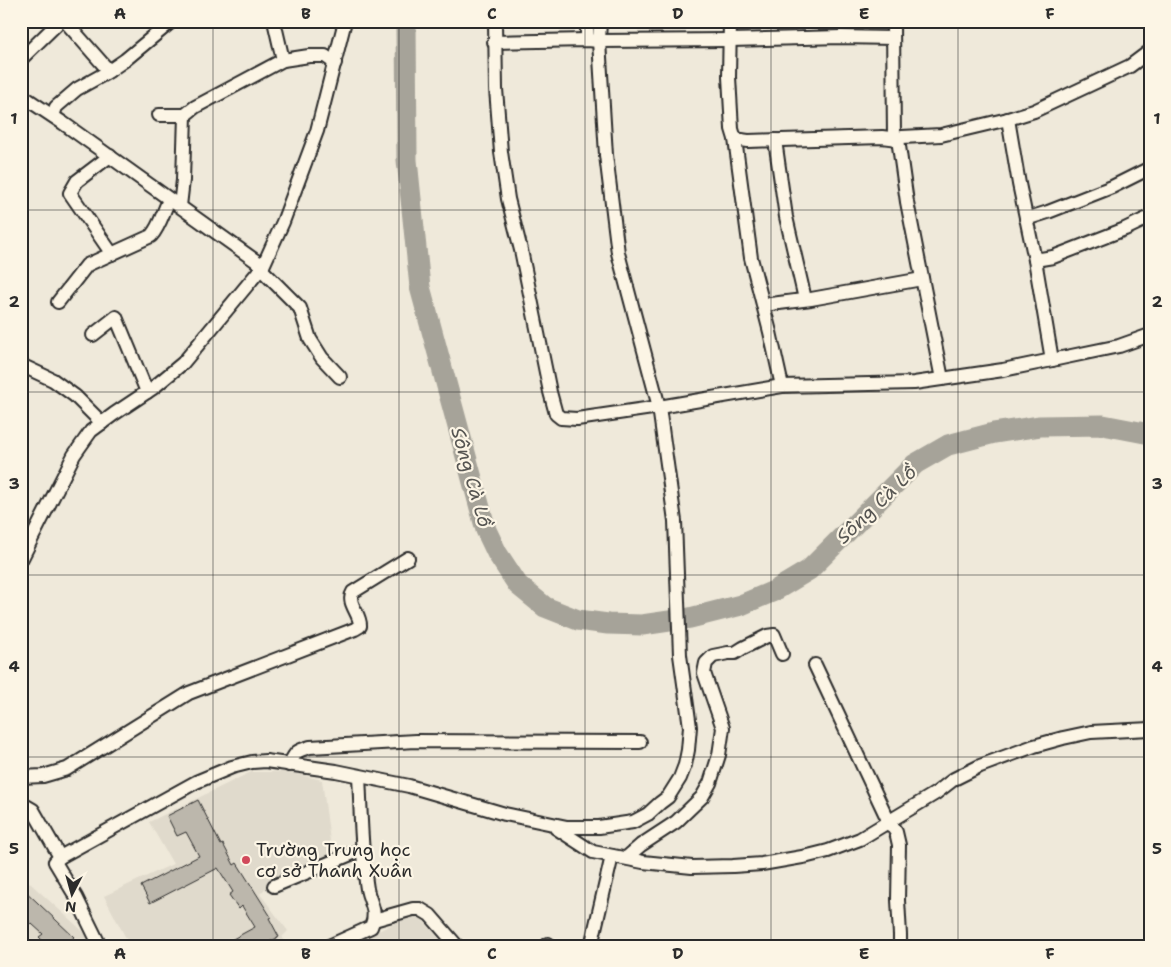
<svg xmlns="http://www.w3.org/2000/svg" width="1171" height="967" font-family="'Shantell Sans',sans-serif">
	<style>
		.built { fill: #e0dacc }
		.lines { fill: none; stroke-linecap: round; stroke-linejoin: round }
		.river { stroke: #a6a399; stroke-width: 21 }
		.building { fill: #bcb7ac; stroke: #2b2b2b }
		.minor-casing { stroke: #2b2b2b; stroke-width: 16 }
		.minor { stroke: #fcf5e5; stroke-width: 12 }
		.grid { fill: none; stroke: #2b2b2b; stroke-width: 1; stroke-opacity: 0.55 }
		.poi-dot { fill: #d1495b; stroke: #fcf5e5; stroke-width: 2 }
		.labels { text-anchor: middle; stroke-width: 4.5; stroke-linejoin: round; paint-order: stroke }
		.poi-label { font-size: 18px; fill: #2b2b2b; stroke: #fcf5e5; text-anchor: start }
		.water-label { font-size: 19px; font-style: italic; fill: #565552; stroke: #fcf5e5 }
		.neatline { fill: none; stroke: #2b2b2b; stroke-width: 2 }
		.grid-label { font-size: 16px; text-anchor: middle; font-weight: bold; fill: #2b2b2b }
	</style>
	<rect width="100%" height="100%" fill="#efe9da"/>
	<filter id="ink" filterUnits="userSpaceOnUse"><feTurbulence type="fractalNoise" baseFrequency=".02" numOctaves="2"/><feDisplacementMap in="SourceGraphic" scale="10" xChannelSelector="R" yChannelSelector="G"/><feConvolveMatrix kernelMatrix="1 2 1 2 8 2 1 2 1" color-interpolation-filters="sRGB"/></filter>
	<g filter="url(#ink)">
		<!-- built -->
		<g class="built">
			<path d="M 251,772 L 290,772 L 322,780 L 332,856 L 272,881 L 260,894 L 288,931 L 282,937 L 287,946 L 130,946 L 104,896 L 173,864 L 149,822 Z"/>
			<path d="M 21,875 L 87,935 L 92,946 L 21,946 Z"/>
			<path d="M 416,913 L 446,946 L 347,946 Z"/>
		</g>
		<g class="lines">
			<!-- river -->
			<path class="river" d="M 406,21 L 407,160 L 420,287 L 486,530 L 497,553 L 518,585 L 545,607 L 578,620 L 608,624 L 642,625 L 690,618 L 741,605 L 774,591 L 809,570 L 915,464 L 948,445 L 994,433 L 1040,426 L 1103,425 L 1150,434"/>
		</g>
		<!-- building -->
		<g class="building">
			<path d="M 198,800 L 221,845 L 223,844 L 234,865 L 237,863 L 271,917 L 269,918 L 279,937 L 261,946 L 220,946 L 255,927 L 242,906 L 239,909 L 229,895 L 233,892 L 218,868 L 150,903 L 141,886 L 199,856 L 186,832 L 177,836 L 167,816 Z"/>
			<path d="M 21,887 L 74,937 L 65,946 L 48,946 L 39,937 L 43,934 L 21,914 Z"/>
		</g>
		<g class="lines">
			<defs>
				<g id="minor">
					<path d="M 65,21 L 109,71"/>
					<path d="M 274,21 L 283,60"/>
					<path d="M 495,21 L 496,89 L 501,152 L 508,199 L 521,250 L 550,392 L 556,414 L 561,418 L 577,419 L 659,407 L 782,386 L 914,383 L 1003,370 L 1052,360 L 1119,346 L 1150,335"/>
					<path d="M 730,21 L 729,77 L 732,129 L 735,139 L 751,258 L 770,332 L 782,386"/>
					<path d="M 893,21 L 894,138"/>
					<path d="M 587,40 L 587,21"/>
					<path d="M 494,42 L 587,40 L 599,41 L 730,40 L 841,37 L 893,38"/>
					<path d="M 21,59 L 60,21"/>
					<path d="M 21,95 L 63,123 L 263,266"/>
					<path d="M 159,115 L 185,115 L 195,107 L 283,60 L 309,56 L 325,56 L 335,63"/>
					<path d="M 53,116 L 56,107 L 77,89 L 106,73 L 125,60 L 172,21"/>
					<path d="M 1008,119 L 1019,184 L 1035,260 L 1052,360"/>
					<path d="M 735,139 L 748,141 L 882,137 L 898,139 L 902,137 L 941,135 L 1008,119 L 1034,111 L 1130,66 L 1150,51"/>
					<path d="M 898,139 L 907,202 L 942,379"/>
					<path d="M 775,140 L 786,217 L 805,299"/>
					<path d="M 110,156 L 77,181 L 70,193 L 112,254"/>
					<path d="M 180,206 L 183,180 L 185,115"/>
					<path d="M 1026,219 L 1048,212 L 1112,187 L 1150,168"/>
					<path d="M 1035,260 L 1053,257 L 1125,229 L 1150,217"/>
					<path d="M 261,269 L 300,308 L 310,339 L 322,358 L 340,377"/>
					<path d="M 58,302 L 87,265 L 151,236 C 160,226 163,212 169,200"/>
					<path d="M 763,305 L 811,299 L 922,279"/>
					<path d="M 93,335 L 116,317 L 147,392"/>
					<path d="M 21,365 L 53,380 L 75,396 L 102,423"/>
					<path d="M 21,560 L 74,455 L 91,431 L 114,414 L 153,388 L 183,363 L 263,266 L 283,222 L 317,131 L 345,21"/>
					<path d="M 815,665 L 889,822 L 896,832 L 899,845 L 898,900 L 900,935 L 900,946"/>
					<path d="M 289,765 C 296,751 296,751 310,747 L 416,741 L 640,742"/>
					<path d="M 21,777 L 43,776 L 67,769 L 189,693 L 355,629 L 360,626 C 361,614 346,603 353,592 L 408,558"/>
					<path d="M 21,803 L 33,810 L 60,857 L 196,782 L 232,767 L 252,762 L 266,761 L 336,771 L 409,786 L 505,814 L 567,827 L 599,827 L 633,822 L 648,814 L 660,803 L 668,797 L 680,778 L 685,765 L 688,750 L 690,727 L 680,655 L 675,521 L 659,407 L 618,253 L 606,155 L 599,41 L 600,21"/>
					<path d="M 554,825 L 556,828 L 593,852 L 643,862 L 692,867 L 733,866 L 762,864 L 808,856 L 828,851 L 860,839 L 936,793 L 954,779 L 980,766 L 1034,746 L 1063,738 L 1091,732 L 1150,729"/>
					<path d="M 60,857 L 55,862 L 76,897 L 100,946"/>
					<path d="M 626,858 L 641,845 L 676,822 L 702,797 L 710,783 L 719,755 L 723,728 L 704,673 L 706,663 L 713,656 L 728,653 L 735,653 L 743,648 L 767,636 L 774,635 L 782,654"/>
					<path d="M 274,886 L 363,849"/>
					<path d="M 374,920 L 413,909 L 420,909 L 430,915 L 457,946"/>
					<path d="M 548,944 L 551,946"/>
					<path d="M 329,946 L 371,927 C 378,911 370,904 367,889 C 361,852 361,813 359,776"/>
					<path d="M 591,946 L 612,856"/>
				</g>
			</defs>
			<!-- minor casing -->
			<use href="#minor" class="minor-casing"/>
			<!-- minor -->
			<use href="#minor" class="minor"/>
		</g>
	</g>
	<!-- grid -->
	<path class="grid" d="M 213,21 L 213,946M 399,21 L 399,946M 585,21 L 585,946M 771,21 L 771,946M 958,21 L 958,946M 21,210 L 1150,210M 21,392 L 1150,392M 21,575 L 1150,575M 21,757 L 1150,757"/>
	<!-- markers -->
	<circle class="poi-dot" cx="246" cy="860" r="5"/>
	<g class="labels">
		<!-- poi labels -->
		<g class="poi-label">
			<text x="256" y="856">Trường Trung học<tspan x="256" dy="21">cơ sở Thanh Xuân</tspan></text>
		</g>
		<!-- water labels -->
		<g class="water-label">
			<text transform="translate(472 477) rotate(74)" y="7">Sông Cà Lồ</text>
			<text transform="translate(876 504) rotate(-44)" y="7">Sông Cà Lồ</text>
		</g>
	</g>
	<!-- margin -->
	<rect width="1171" height="967" fill="none" stroke="#fcf5e5" stroke-width="55"/>
	<!-- north arrow -->
	<g transform="translate(72 894) rotate(186)" stroke="#fcf5e5" stroke-width="4" paint-order="stroke">
	<path d="M0-4L9 19L0 12L-9 19Z" fill="#2b2b2b"/>
	<text y="-8" font-size="14" font-weight="bold" text-anchor="middle" fill="#2b2b2b">N</text>
	</g>
	<rect x="28" y="28" width="1116" height="912" class="neatline"/>
	<g class="grid-label">
		<text x="120" y="19">A</text>
		<text x="306" y="19">B</text>
		<text x="492" y="19">C</text>
		<text x="678" y="19">D</text>
		<text x="864" y="19">E</text>
		<text x="1050" y="19">F</text>
		<text x="14" y="124">1</text>
		<text x="1157" y="124">1</text>
		<text x="14" y="307">2</text>
		<text x="1157" y="307">2</text>
		<text x="14" y="489">3</text>
		<text x="1157" y="489">3</text>
		<text x="14" y="672">4</text>
		<text x="1157" y="672">4</text>
		<text x="14" y="854">5</text>
		<text x="1157" y="854">5</text>
		<text x="120" y="959">A</text>
		<text x="306" y="959">B</text>
		<text x="492" y="959">C</text>
		<text x="678" y="959">D</text>
		<text x="864" y="959">E</text>
		<text x="1050" y="959">F</text>
	</g>
</svg>
